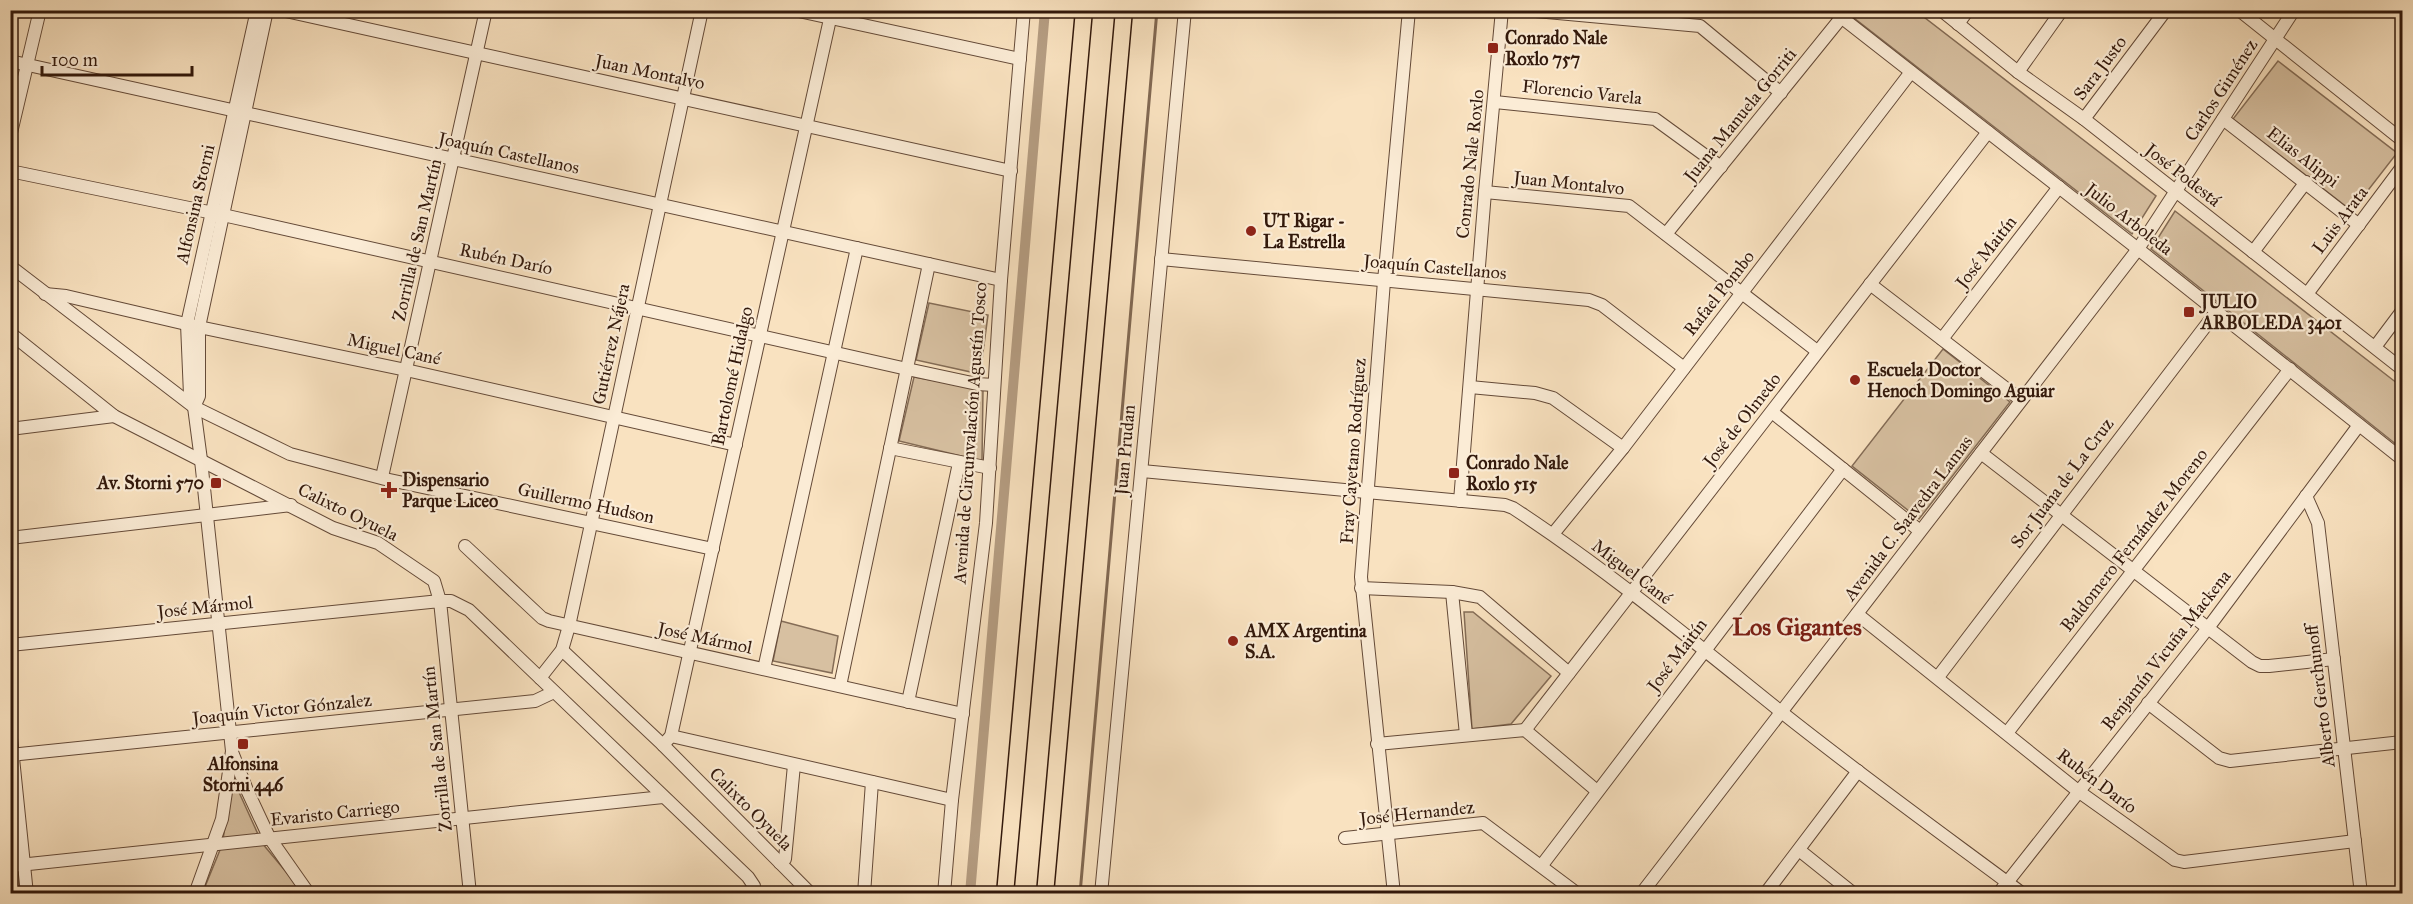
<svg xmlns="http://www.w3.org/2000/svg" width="2413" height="904" font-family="'IM FELL Great Primer',serif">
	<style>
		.green { fill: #d7c0a1; stroke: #846c56; stroke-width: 1.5 }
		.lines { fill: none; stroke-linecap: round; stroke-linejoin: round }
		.stream { stroke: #816852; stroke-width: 3 }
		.canal { stroke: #b59d82; stroke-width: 10 }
		.minor-casing { stroke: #644a38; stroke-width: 14 }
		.highway-casing { stroke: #32180b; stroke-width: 19 }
		.minor { stroke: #fbecd6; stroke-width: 12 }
		.highway { stroke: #f9e2c0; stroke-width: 16 }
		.poi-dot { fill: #8f2418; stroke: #fbecd6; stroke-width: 2 }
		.labels { text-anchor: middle; stroke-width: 4.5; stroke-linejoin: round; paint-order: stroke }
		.poi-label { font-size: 18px; font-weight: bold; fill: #32180b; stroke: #fbecd6; text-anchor: start }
		.street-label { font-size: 18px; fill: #32180b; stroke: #fbecd6 }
		.district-label { font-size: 24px; font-weight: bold; fill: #7a1f14; stroke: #fbecd6 }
	</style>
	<rect width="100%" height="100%" fill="#f9e2c0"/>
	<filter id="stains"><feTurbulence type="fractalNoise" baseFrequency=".00333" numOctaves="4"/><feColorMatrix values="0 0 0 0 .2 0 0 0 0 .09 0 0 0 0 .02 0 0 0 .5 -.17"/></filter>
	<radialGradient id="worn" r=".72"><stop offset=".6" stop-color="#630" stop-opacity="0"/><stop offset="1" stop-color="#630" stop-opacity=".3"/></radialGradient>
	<!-- green -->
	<g class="green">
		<path d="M 1845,11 L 1916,11 L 2156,196 L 2132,234 Z"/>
		<path d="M 2278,61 L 2397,153 L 2352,211 L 2233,119 Z"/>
		<path d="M 2175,211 L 2402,387 L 2402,449 L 2151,249 Z"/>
		<path d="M 929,303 L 988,315 L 980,374 L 916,360 Z"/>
		<path d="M 1943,349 L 2010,402 L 1919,519 L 1852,466 Z"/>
		<path d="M 914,377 L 983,389 L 982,461 L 899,441 Z"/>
		<path d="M 1464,612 L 1473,612 L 1551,676 L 1511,724 L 1472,729 Z"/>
		<path d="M 781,621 L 838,636 L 832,673 L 773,661 Z"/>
		<path d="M 233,779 L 262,843 L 297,885 L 309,893 L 202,894 L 222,845 Z"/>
	</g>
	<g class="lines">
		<!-- stream -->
		<path class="stream" d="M 1080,894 L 1157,10"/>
		<!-- canal -->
		<path class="canal" d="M 970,894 L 1045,10"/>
		<defs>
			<g id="minor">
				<path d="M 281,10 L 1011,171"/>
				<path d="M 794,10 L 1020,59"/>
				<path d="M 1525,10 L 1700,26 L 1781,93"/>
				<path d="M 1832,10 L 2138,249 L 2402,459"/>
				<path d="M 1941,10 L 2018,72 L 2084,119 L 2402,369"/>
				<path d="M 2239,10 L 2402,140"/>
				<path d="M 1958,24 L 1968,10"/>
				<path d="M 10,61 L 1001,280"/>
				<path d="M 2018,72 L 2062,10"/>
				<path d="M 1495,102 L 1655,119 L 1721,167"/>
				<path d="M 2084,119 L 2166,10"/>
				<path d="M 2223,119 L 2359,225"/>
				<path d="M 10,137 L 40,10"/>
				<path d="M 10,171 L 223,215 L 907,369 L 977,384 L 994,385"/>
				<path d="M 1485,192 L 1629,206 L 1817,351"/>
				<path d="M 1666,234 L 1841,18"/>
				<path d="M 2253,252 L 2306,182"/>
				<path d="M 1161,259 L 1589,300 L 1602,305 L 1684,368"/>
				<path d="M 10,266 L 194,407 L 290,454 L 385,479 L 713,549"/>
				<path d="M 1870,284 L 2021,400"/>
				<path d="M 45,294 L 66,296 L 199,327 L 406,370 L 736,445"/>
				<path d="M 2307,294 L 2402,167"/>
				<path d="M 10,333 L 114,416 L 333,528 L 378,543 L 434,581 L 440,601 L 451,601 L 469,610 L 748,877 L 754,886 L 754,894"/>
				<path d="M 1942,339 L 2059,187"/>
				<path d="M 2375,347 L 2402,311"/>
				<path d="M 1470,387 L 1535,393 L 1553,398 L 1623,448"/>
				<path d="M 194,407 L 199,396 L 199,327 L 267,10"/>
				<path d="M 1772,412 L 1920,531"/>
				<path d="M 10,429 L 114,416"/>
				<path d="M 890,448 L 990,468"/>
				<path d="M 1981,453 L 2252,662 L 2260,666 L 2269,666 L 2334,659"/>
				<path d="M 1142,471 L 1505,505 L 1513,508 C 1606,569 1693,641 1780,711 C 1859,774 1941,833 2023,894"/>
				<path d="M 382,477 L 486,10"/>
				<path d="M 2306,496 L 2318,523 L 2361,894"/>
				<path d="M 1460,501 L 1485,192 L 1502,10"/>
				<path d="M 1553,534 L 1623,448 L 1911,72"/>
				<path d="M 10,538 L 291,505"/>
				<path d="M 465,546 L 542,618 L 549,621 L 963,714"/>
				<path d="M 1361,588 L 1452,592 L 1480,597 L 1569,673"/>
				<path d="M 1452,592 L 1466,735"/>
				<path d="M 1857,614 L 2078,791 L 2175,860 L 2184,862 L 2355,841"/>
				<path d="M 10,645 L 440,601 L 470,894"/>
				<path d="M 562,650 L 663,745 L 811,894"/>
				<path d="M 764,669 L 857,248"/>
				<path d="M 1938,677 L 2217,311"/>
				<path d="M 540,678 L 562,650 L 569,626 L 702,10"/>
				<path d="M 840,686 L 929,264"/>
				<path d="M 908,702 L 959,463"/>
				<path d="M 2148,703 L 2219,758 L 2230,761 L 2402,742"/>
				<path d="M 10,729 L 27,894"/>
				<path d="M 1525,730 L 1988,132"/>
				<path d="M 2007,733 L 2290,369"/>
				<path d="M 671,736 L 952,800"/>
				<path d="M 1377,744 L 1525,730 L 1597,791"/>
				<path d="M 663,745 L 671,736 L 832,10"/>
				<path d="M 232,752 L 247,790 L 269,837 L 309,894"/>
				<path d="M 10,755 L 535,701 L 554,692"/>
				<path d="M 1345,838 L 1483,823 L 1578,894"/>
				<path d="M 1799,850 L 1854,894"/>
				<path d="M 780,863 L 785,859 L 794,765"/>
				<path d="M 1542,865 L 1843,469"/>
				<path d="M 10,866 L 663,797"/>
				<path d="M 195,894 L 222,819 L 232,751 L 201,460 L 194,407 L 190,395 L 187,324 L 257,10"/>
				<path d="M 864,894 L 872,782"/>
				<path d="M 944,894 L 952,800 L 986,523 L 1001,280 L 1024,10"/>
				<path d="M 1101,894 L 1185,10"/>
				<path d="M 1394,894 L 1361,577 L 1384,281 L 1409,10"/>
				<path d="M 1641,894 L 2138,249 L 2294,10"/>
				<path d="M 1765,894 L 1858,771"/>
				<path d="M 1998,894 L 2208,628 L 2359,425"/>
			</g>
			<g id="highway">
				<path d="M 1005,894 L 1084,10"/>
				<path d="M 1045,894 L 1124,10"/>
			</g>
		</defs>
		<!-- minor casing -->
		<use href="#minor" class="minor-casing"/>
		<!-- highway casing -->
		<use href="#highway" class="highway-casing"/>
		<!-- minor -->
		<use href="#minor" class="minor"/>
		<!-- highway -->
		<use href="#highway" class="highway"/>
	</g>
	<!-- markers -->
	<g class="poi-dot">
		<rect x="1487" y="42" width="12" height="12" rx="3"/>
		<circle cx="1251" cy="231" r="6"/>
		<rect x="2183" y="306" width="12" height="12" rx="3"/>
		<circle cx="1855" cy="380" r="6"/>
		<rect x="1448" y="467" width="12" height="12" rx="3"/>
		<rect x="210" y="477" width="12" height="12" rx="3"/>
		<path d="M386 481h6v6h6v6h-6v6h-6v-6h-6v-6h6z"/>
		<circle cx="1233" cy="641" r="6"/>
		<rect x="237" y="738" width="12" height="12" rx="3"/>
	</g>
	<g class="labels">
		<!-- poi labels -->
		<g class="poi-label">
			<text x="1505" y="44">Conrado Nale<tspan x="1505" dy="21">Roxlo 757</tspan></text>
			<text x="1263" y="227">UT Rigar -<tspan x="1263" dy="21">La Estrella</tspan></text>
			<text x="2201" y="308">JULIO<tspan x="2201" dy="21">ARBOLEDA 3401</tspan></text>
			<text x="1867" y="376">Escuela Doctor<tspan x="1867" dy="21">Henoch Domingo Aguiar</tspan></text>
			<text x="1466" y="469">Conrado Nale<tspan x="1466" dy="21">Roxlo 515</tspan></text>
			<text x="402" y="486">Dispensario<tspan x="402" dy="21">Parque Liceo</tspan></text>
			<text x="204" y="489" text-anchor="end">Av. Storni 570</text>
			<text x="1245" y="637">AMX Argentina<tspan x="1245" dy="21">S.A.</tspan></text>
			<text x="243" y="770" text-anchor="middle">Alfonsina<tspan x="243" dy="21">Storni 446</tspan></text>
		</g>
		<!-- street labels -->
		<g class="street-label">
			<text transform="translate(2100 68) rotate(-53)" y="6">Sara Justo</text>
			<text transform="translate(650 72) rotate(12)" y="6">Juan Montalvo</text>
			<text transform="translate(2221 90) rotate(-57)" y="6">Carlos Giménez</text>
			<text transform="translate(1582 92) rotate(6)" y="6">Florencio Varela</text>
			<text transform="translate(1740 115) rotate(-51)" y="6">Juana Manuela Gorriti</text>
			<text transform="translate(509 153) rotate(12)" y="6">Joaquín Castellanos</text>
			<text transform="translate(2303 157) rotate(38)" y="6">Elias Alippi</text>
			<text transform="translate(1470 164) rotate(-84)" y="6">Conrado Nale Roxlo</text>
			<text transform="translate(2183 175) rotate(38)" y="6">José Podestá</text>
			<text transform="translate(1569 183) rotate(6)" y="6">Juan Montalvo</text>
			<text transform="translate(195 204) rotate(-77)" y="6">Alfonsina Storni</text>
			<text transform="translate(2129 219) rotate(38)" y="6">Julio Arboleda</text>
			<text transform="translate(2340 220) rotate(-53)" y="6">Luis Arata</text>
			<text transform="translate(417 240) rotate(-77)" y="6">Zorrilla de San Martín</text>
			<text transform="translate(1986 252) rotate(-52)" y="6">José Maitín</text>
			<text transform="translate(506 259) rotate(12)" y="6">Rubén Darío</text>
			<text transform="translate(1435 267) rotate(5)" y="6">Joaquín Castellanos</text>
			<text transform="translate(1719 293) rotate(-52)" y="6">Rafael Pombo</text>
			<text transform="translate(611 344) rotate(-78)" y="6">Gutiérrez Nájera</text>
			<text transform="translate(394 349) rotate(12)" y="6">Miguel Cané</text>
			<text transform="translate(732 376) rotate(-78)" y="6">Bartolomé Hidalgo</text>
			<text transform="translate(1742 420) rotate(-52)" y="6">José de Olmedo</text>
			<text transform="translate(970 433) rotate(-86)" y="6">Avenida de Circunvalación Agustín Tosco</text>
			<text transform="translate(1125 450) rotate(-85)" y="6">Juan Prudan</text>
			<text transform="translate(1353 451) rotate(-86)" y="6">Fray Cayetano Rodríguez</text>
			<text transform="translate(2062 483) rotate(-53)" y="6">Sor Juana de La Cruz</text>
			<text transform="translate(586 503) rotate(12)" y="6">Guillermo Hudson</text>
			<text transform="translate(348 512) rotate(26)" y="6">Calixto Oyuela</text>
			<text transform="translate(1908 518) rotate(-53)" y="6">Avenida C. Saavedra Lamas</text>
			<text transform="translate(2134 540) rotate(-52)" y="6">Baldomero Fernández Moreno</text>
			<text transform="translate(1632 572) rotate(37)" y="6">Miguel Cané</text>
			<text transform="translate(205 607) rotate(-6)" y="6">José Mármol</text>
			<text transform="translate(705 638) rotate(12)" y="6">José Mármol</text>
			<text transform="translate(2166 650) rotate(-52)" y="6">Benjamín Vicuña Mackena</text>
			<text transform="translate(1677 655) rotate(-53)" y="6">José Maitín</text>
			<text transform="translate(2320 696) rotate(-97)" y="6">Alberto Gerchunoff</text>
			<text transform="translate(282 709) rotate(-6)" y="6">Joaquín Victor Gónzalez</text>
			<text transform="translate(437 749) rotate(-96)" y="6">Zorrilla de San Martín</text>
			<text transform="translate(2097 781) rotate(37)" y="6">Rubén Darío</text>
			<text transform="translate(751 809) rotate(45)" y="6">Calixto Oyuela</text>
			<text transform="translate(335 813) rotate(-6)" y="6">Evaristo Carriego</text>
			<text transform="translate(1417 813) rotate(-6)" y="6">José Hernandez</text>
		</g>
		<!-- district labels -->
		<g class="district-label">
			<text x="1797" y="635">Los Gigantes</text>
		</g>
	</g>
	<!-- margin -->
	<rect width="2413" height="904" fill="none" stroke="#f9e2c0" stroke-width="36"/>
	<rect x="12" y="12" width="2389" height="880" fill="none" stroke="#32180b" stroke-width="3"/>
	<rect x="18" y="18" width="2377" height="868" fill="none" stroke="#32180b" stroke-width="1.5"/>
	<!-- scale -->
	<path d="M42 66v9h150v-9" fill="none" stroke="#32180b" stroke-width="3"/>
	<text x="51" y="66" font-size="18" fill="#32180b" stroke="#fbecd6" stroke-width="4.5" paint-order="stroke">100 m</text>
	<rect width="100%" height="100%" filter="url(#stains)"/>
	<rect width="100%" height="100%" fill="url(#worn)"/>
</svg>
